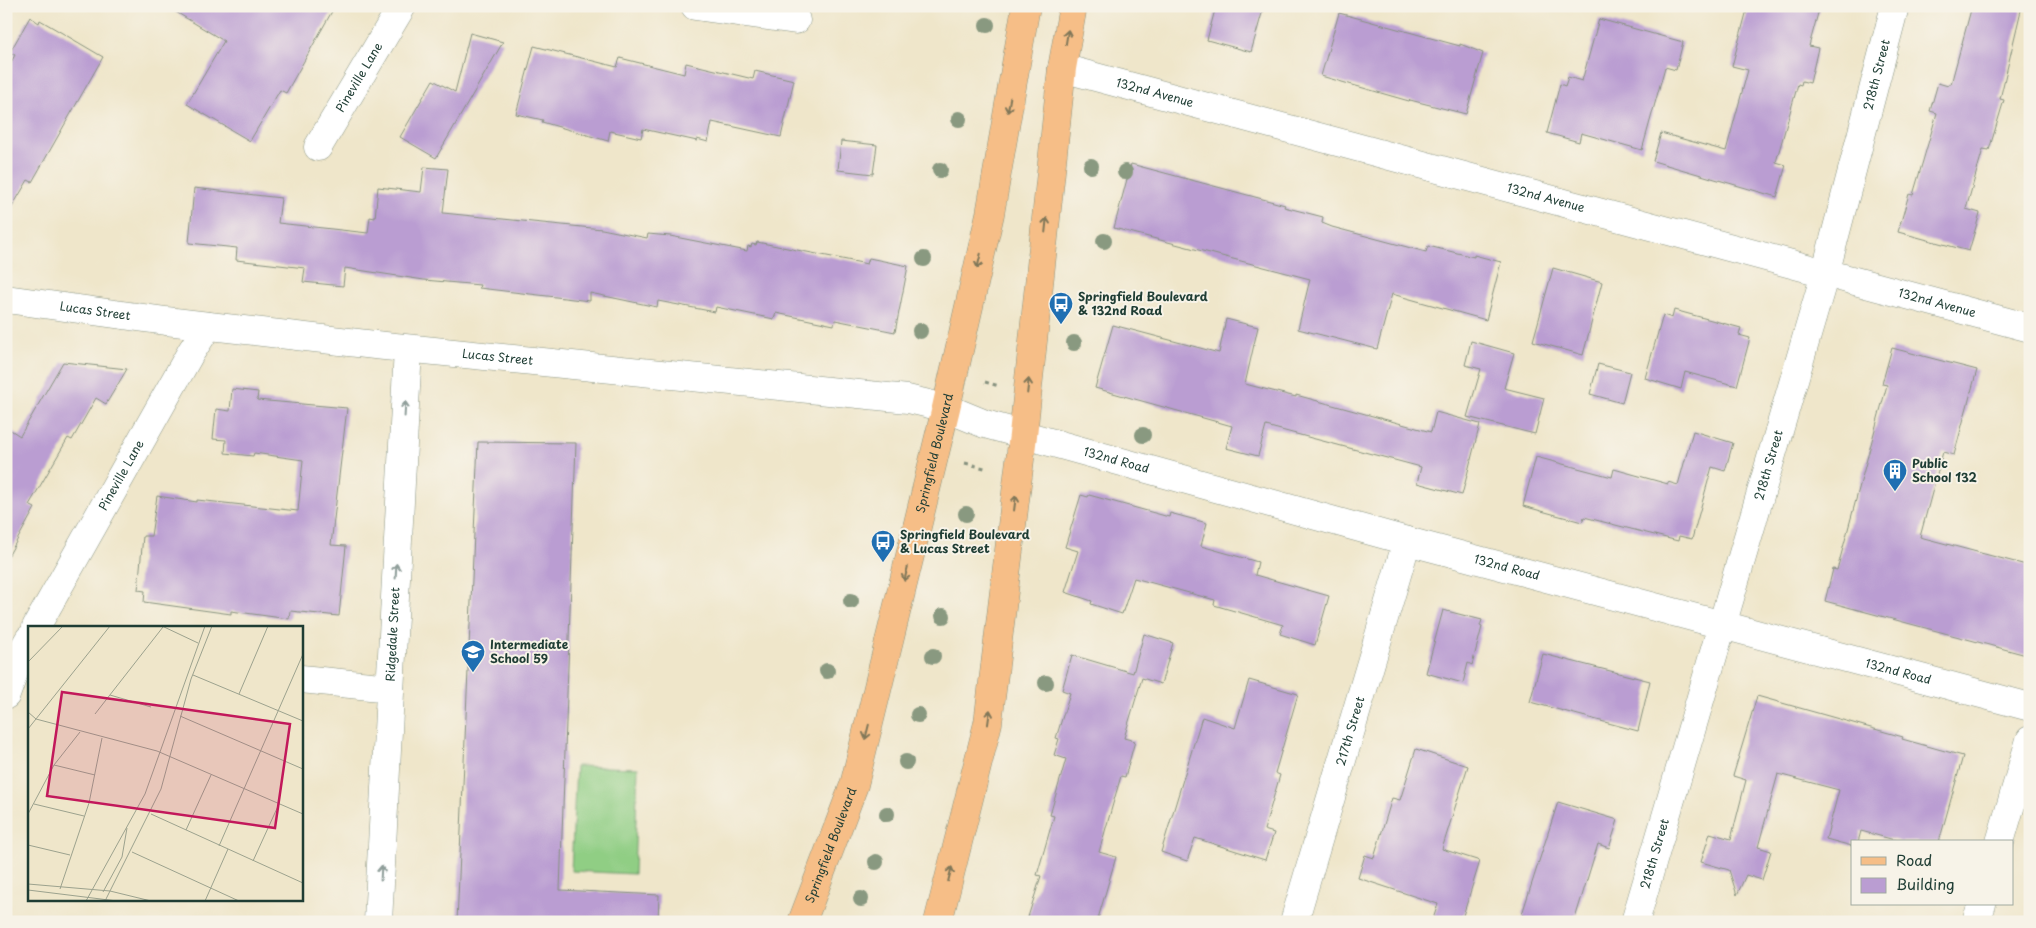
<svg xmlns="http://www.w3.org/2000/svg" width="2036" height="928" font-family="'Playpen Sans',sans-serif">
	<style>
		.garden { fill: #90ce84; stroke: #58865c }
		.building { fill: #ba9dd2 }
		.lines { fill: none; stroke-linecap: round; stroke-linejoin: round }
		.minor-casing { stroke: #87927f; stroke-width: 29 }
		.major-casing { stroke: #87927f; stroke-width: 29 }
		.path { stroke: #87927f; stroke-width: 3; stroke-dasharray: 4 4; stroke-linecap: butt }
		.minor { stroke: #fff; stroke-width: 28 }
		.major { stroke: #f6be87; stroke-width: 28 }
		.tree { fill: #899980 }
		.oneway { stroke: #807759 }
		.oneway2 { stroke: #8f9e9a }
		.labels { text-anchor: middle; stroke-width: 4; stroke-linejoin: round; paint-order: stroke }
		.street-label { font-size: 12px; fill: #1f3d34; stroke: #f7f3e8 }
		.poi-label { font-size: 12px; font-weight: bold; fill: #1f3d34; stroke: #f7f3e8; text-anchor: start }
		.inset-road { fill: none; stroke: #9ca28e; stroke-width: 1 }
		.view { fill: #c2185b; fill-opacity: 0.15; stroke: #c2185b; stroke-width: 2.5 }
		.inset-edge { fill: none; stroke: #1f3d34; stroke-width: 2.5 }
	</style>
	<rect width="100%" height="100%" fill="#f7f3e8"/>
	<filter id="ink" filterUnits="userSpaceOnUse"><feTurbulence type="fractalNoise" baseFrequency=".02" numOctaves="2"/><feDisplacementMap in="SourceGraphic" scale="10" xChannelSelector="R" yChannelSelector="G"/><feConvolveMatrix kernelMatrix="1 2 1 2 8 2 1 2 1" color-interpolation-filters="sRGB"/></filter>
	<filter id="wash" filterUnits="userSpaceOnUse"><feTurbulence type="fractalNoise" baseFrequency=".0096" numOctaves="4" result="noise"/><feDisplacementMap in="SourceGraphic" scale="20" xChannelSelector="R" yChannelSelector="G"/><feGaussianBlur stdDeviation="1.12" result="paint"/><feColorMatrix in="noise" values="0 0 0 0 0 0 0 0 0 0 0 0 0 0 0 0 0 1.4 0 .05"/><feComposite in="paint" operator="in"/></filter>
	<g filter="url(#wash)">
		<rect width="100%" height="100%" fill="#efe6ca"/>
		<!-- garden -->
		<path class="garden" d="M 576,766 L 638,768 L 634,874 L 571,871 Z"/>
		<g id="blocks">
			<!-- building -->
			<g class="building">
				<path d="M 166,6 L 335,6 L 286,93 L 280,90 L 250,141 L 187,104 L 224,41 Z"/>
				<path d="M 1216,6 L 1264,6 L 1251,52 L 1207,40 Z"/>
				<path d="M 1748,6 L 1820,6 L 1809,46 L 1818,48 L 1810,83 L 1802,81 L 1801,85 L 1798,84 L 1776,162 L 1786,165 L 1777,197 L 1653,161 L 1661,133 L 1726,151 L 1748,70 L 1732,66 Z"/>
				<path d="M 1972,6 L 2022,6 L 2000,99 L 2004,100 L 1989,150 L 1983,149 L 1966,209 L 1980,213 L 1969,251 L 1898,232 L 1909,194 L 1913,195 L 1937,113 L 1930,111 L 1938,83 L 1948,86 L 1949,84 L 1951,84 Z"/>
				<path d="M 1339,13 L 1460,46 L 1460,44 L 1483,53 L 1466,114 L 1410,100 L 1409,101 L 1321,76 Z"/>
				<path d="M 30,17 L 39,23 L 40,20 L 103,57 L 32,182 L 28,180 L 6,217 L 6,71 L 15,55 L 10,52 Z"/>
				<path d="M 1599,19 L 1683,42 L 1676,70 L 1665,67 L 1642,150 L 1581,133 L 1579,142 L 1547,133 L 1560,84 L 1565,86 L 1568,77 L 1582,81 Z"/>
				<path d="M 470,33 L 503,42 L 436,158 L 400,137 L 433,80 L 455,92 Z"/>
				<path d="M 534,46 L 617,67 L 620,58 L 684,74 L 686,63 L 753,79 L 755,71 L 794,80 L 781,137 L 712,122 L 708,142 L 697,139 L 697,141 L 643,129 L 641,138 L 610,131 L 608,141 L 542,122 L 543,120 L 516,114 Z"/>
				<path d="M 841,141 L 877,145 L 873,174 L 838,170 Z"/>
				<path d="M 1131,164 L 1285,205 L 1284,207 L 1323,217 L 1322,223 L 1332,227 L 1426,252 L 1428,246 L 1474,257 L 1474,255 L 1501,262 L 1486,320 L 1392,294 L 1377,349 L 1298,329 L 1310,279 L 1114,228 Z"/>
				<path d="M 424,167 L 448,169 L 443,213 L 602,229 L 647,238 L 648,234 L 670,236 L 747,251 L 748,246 L 751,247 L 752,244 L 756,245 L 757,242 L 867,264 L 869,258 L 908,266 L 895,332 L 835,320 L 834,325 L 776,313 L 774,319 L 716,307 L 715,312 L 658,301 L 657,307 L 590,293 L 590,301 L 479,288 L 480,285 L 424,280 L 345,268 L 343,286 L 303,282 L 305,268 L 236,260 L 237,248 L 189,243 L 194,188 L 281,198 L 278,223 L 368,233 L 370,217 L 375,218 L 378,187 L 421,192 Z"/>
				<path d="M 1553,268 L 1602,282 L 1583,355 L 1533,341 Z"/>
				<path d="M 1674,310 L 1741,328 L 1739,335 L 1750,338 L 1737,386 L 1685,372 L 1681,389 L 1645,378 L 1663,315 L 1672,318 Z"/>
				<path d="M 1226,319 L 1258,327 L 1245,384 L 1296,397 L 1296,395 L 1431,432 L 1436,412 L 1480,424 L 1462,495 L 1417,483 L 1421,467 L 1266,426 L 1258,456 L 1226,448 L 1232,426 L 1095,388 L 1113,325 L 1219,353 Z"/>
				<path d="M 1471,341 L 1514,353 L 1504,388 L 1544,398 L 1535,434 L 1467,417 L 1481,369 L 1465,365 Z"/>
				<path d="M 1892,348 L 1977,370 L 1954,455 L 1943,452 L 1920,537 L 2030,566 L 2030,656 L 1825,601 L 1833,569 L 1837,570 L 1887,385 L 1882,384 Z"/>
				<path d="M 63,362 L 127,369 L 106,404 L 96,398 L 72,440 L 68,438 L 29,505 L 35,508 L 6,560 L 6,427 L 20,436 Z"/>
				<path d="M 1598,364 L 1630,372 L 1622,403 L 1590,394 Z"/>
				<path d="M 232,389 L 258,392 L 257,400 L 347,408 L 331,545 L 346,546 L 339,616 L 290,611 L 289,619 L 231,611 L 231,614 L 144,602 L 145,591 L 138,590 L 143,536 L 151,536 L 157,496 L 197,502 L 197,500 L 298,511 L 303,460 L 254,453 L 253,456 L 225,453 L 226,440 L 213,439 L 216,409 L 230,411 Z"/>
				<path d="M 1693,431 L 1733,443 L 1725,471 L 1712,467 L 1692,539 L 1679,536 L 1678,541 L 1584,517 L 1582,522 L 1523,506 L 1536,457 L 1612,477 L 1614,469 L 1668,484 L 1668,482 L 1678,485 Z"/>
				<path d="M 478,442 L 576,443 L 560,890 L 659,895 L 658,922 L 457,922 Z"/>
				<path d="M 1081,495 L 1088,497 L 1089,495 L 1169,517 L 1170,513 L 1207,523 L 1201,546 L 1258,562 L 1255,575 L 1329,596 L 1315,645 L 1280,634 L 1283,625 L 1214,605 L 1215,600 L 1134,578 L 1122,614 L 1091,604 L 1092,601 L 1065,592 L 1078,551 L 1065,547 Z"/>
				<path d="M 1443,610 L 1482,620 L 1480,626 L 1482,627 L 1472,665 L 1468,663 L 1463,683 L 1426,673 Z"/>
				<path d="M 1144,634 L 1173,643 L 1161,684 L 1142,678 L 1124,738 L 1135,741 L 1125,777 L 1121,776 L 1099,852 L 1116,857 L 1097,922 L 1043,922 L 1028,917 L 1041,876 L 1037,875 L 1054,816 L 1050,815 L 1066,759 L 1054,755 L 1059,739 L 1056,738 L 1070,693 L 1062,690 L 1072,655 L 1133,673 Z"/>
				<path d="M 1543,654 L 1650,681 L 1638,731 L 1530,702 Z"/>
				<path d="M 1249,680 L 1298,694 L 1275,773 L 1280,775 L 1264,830 L 1274,833 L 1265,860 L 1195,838 L 1187,861 L 1161,852 L 1202,717 L 1235,728 Z"/>
				<path d="M 1757,696 L 1903,737 L 1902,739 L 1963,756 L 1939,842 L 1902,842 L 1861,831 L 1858,842 L 1852,842 L 1852,846 L 1826,839 L 1839,790 L 1778,774 L 1758,847 L 1771,851 L 1762,880 L 1746,875 L 1737,895 L 1729,870 L 1701,862 L 1710,833 L 1731,839 L 1746,780 L 1733,776 Z"/>
				<path d="M 1416,749 L 1468,766 L 1442,849 L 1480,861 L 1461,922 L 1432,922 L 1438,904 L 1358,878 L 1365,855 L 1374,858 L 1392,798 L 1400,800 Z"/>
				<path d="M 1558,802 L 1618,820 L 1609,848 L 1598,844 L 1574,922 L 1522,922 L 1524,915 L 1522,914 Z"/>
			</g>
		</g>
	</g>
	<g filter="url(#ink)">
		<use href="#blocks" fill-opacity="0" stroke="#87927f" stroke-width="1"/>
		<g class="lines">
			<defs>
				<g id="minor">
					<path d="M 695,6 L 796,20"/>
					<path id="s1" d="M 1062,68 L 2030,328"/>
					<path id="s2" d="M 318,147 L 402,6"/>
					<path id="s3" d="M 6,299 L 166,321 L 375,345 L 908,399 L 946,408 L 985,424 L 1407,541 L 2030,707"/>
					<path id="s4" d="M 36,627 L 191,352 L 208,326"/>
					<path d="M 301,679 L 390,688"/>
					<path d="M 6,695 L 22,651 L 29,639"/>
					<path d="M 2000,842 L 2030,740"/>
					<path id="s5" d="M 378,922 L 408,349"/>
					<path id="s6" d="M 1294,922 L 1407,541"/>
					<path id="s7" d="M 1635,922 L 1825,274 L 1895,6"/>
					<path d="M 1976,922 L 1982,904"/>
				</g>
				<g id="major">
					<path id="s8" d="M 802,922 L 854,785 L 946,408 L 990,214 L 1026,6"/>
					<path d="M 938,922 L 988,723 L 1023,435 L 1062,68 L 1073,6"/>
				</g>
			</defs>
			<!-- minor casing -->
			<use href="#minor" class="minor-casing"/>
			<!-- major casing -->
			<use href="#major" class="major-casing"/>
			<!-- path -->
			<g class="path">
				<path d="M 985,382 L 999,386"/>
				<path d="M 965,463 L 988,469"/>
			</g>
			<!-- minor -->
			<use href="#minor" class="minor"/>
			<!-- major -->
			<use href="#major" class="major"/>
		</g>
		<!-- trees -->
		<g class="tree">
			<circle cx="987" cy="25" r="8"/>
			<circle cx="959" cy="119" r="8"/>
			<circle cx="1091" cy="166" r="8"/>
			<circle cx="940" cy="170" r="8"/>
			<circle cx="1125" cy="172" r="8"/>
			<circle cx="1104" cy="241" r="8"/>
			<circle cx="924" cy="259" r="8"/>
			<circle cx="920" cy="331" r="8"/>
			<circle cx="1074" cy="343" r="8"/>
			<circle cx="1143" cy="435" r="8"/>
			<circle cx="966" cy="514" r="8"/>
			<circle cx="851" cy="601" r="8"/>
			<circle cx="943" cy="616" r="8"/>
			<circle cx="933" cy="656" r="8"/>
			<circle cx="827" cy="671" r="8"/>
			<circle cx="1046" cy="683" r="8"/>
			<circle cx="918" cy="715" r="8"/>
			<circle cx="906" cy="762" r="8"/>
			<circle cx="887" cy="814" r="8"/>
			<circle cx="876" cy="862" r="8"/>
			<circle cx="861" cy="899" r="8"/>
		</g>
		<!-- one-way arrows -->
		<defs><path id="oneway-shaft" d="M-6 0H5M1.5-3L5.5 0L1.5 3" fill="none" stroke-width="1.6" stroke-linecap="round" stroke-linejoin="round" transform="scale(1.25)"/></defs>
		<g class="oneway">
			<use href="#oneway-shaft" transform="translate(1067 37) rotate(-81)"/>
			<use href="#oneway-shaft" transform="translate(1009 105) rotate(100)"/>
			<use href="#oneway-shaft" transform="translate(1046 225) rotate(-84)"/>
			<use href="#oneway-shaft" transform="translate(979 261) rotate(103)"/>
			<use href="#oneway-shaft" transform="translate(1028 386) rotate(-84)"/>
			<use href="#oneway-shaft" transform="translate(1015 503) rotate(-83)"/>
			<use href="#oneway-shaft" transform="translate(906 574) rotate(104)"/>
			<use href="#oneway-shaft" transform="translate(989 717) rotate(-82)"/>
			<use href="#oneway-shaft" transform="translate(867 732) rotate(104)"/>
			<use href="#oneway-shaft" transform="translate(950 874) rotate(-76)"/>
		</g>
		<g class="oneway2">
			<use href="#oneway-shaft" transform="translate(405 409) rotate(-87)"/>
			<use href="#oneway-shaft" transform="translate(396 571) rotate(-87)"/>
			<use href="#oneway-shaft" transform="translate(381 873) rotate(-87)"/>
		</g>
	</g>
	<!-- icons -->
	<defs>
		<symbol id="bus-pin" viewBox="-11 -11 22 30"><path d="M0 17L-7.5 6A9.5 9.5 0 1 1 7.5 6Z" fill="#1f6fb2" stroke="#f7f3e8"/><path d="M-5-6H5V4H4V6H2V4H-2V6H-4V4H-5ZM-3.5-4V0h7V-4ZM-3.5 1.2v1.5H-2V1.2ZM2 1.2v1.5H3.5V1.2Z" fill="#fff"/></symbol>
		<symbol id="building-pin" viewBox="-11 -11 22 30"><path d="M0 17L-7.5 6A9.5 9.5 0 1 1 7.5 6Z" fill="#1f6fb2" stroke="#f7f3e8"/><path d="M-4-6H4V6H1V3H-1V6H-4ZM-2.5-4.3h1.7v1.8h-1.7ZM.8-4.3h1.7v1.8H.8ZM-2.5-1h1.7V.8h-1.7ZM.8-1h1.7V.8H.8Z" fill="#fff"/></symbol>
		<symbol id="school-pin" viewBox="-11 -11 22 30"><path d="M0 17L-7.5 6A9.5 9.5 0 1 1 7.5 6Z" fill="#1f6fb2" stroke="#f7f3e8"/><path d="M0-5L7-2L0 1L-7-2ZM-4 1L0 2.5L4 1V4Q0 6-4 4Z" fill="#fff"/></symbol>
	</defs>
	<g fill-rule="evenodd">
		<use href="#bus-pin" x="1047" y="290" width="28" height="38"/>
		<use href="#building-pin" x="1881" y="457" width="28" height="38"/>
		<use href="#bus-pin" x="869" y="528" width="28" height="38"/>
		<use href="#school-pin" x="459" y="638" width="28" height="38"/>
	</g>
	<g class="labels">
		<!-- street labels -->
		<g class="street-label">
			<text dy="4" stroke="none"><textPath href="#s7" startOffset="881">218th Street</textPath></text>
			<text dy="4" stroke="none"><textPath href="#s2" startOffset="81">Pineville Lane</textPath></text>
			<text dy="4" stroke="none"><textPath href="#s1" startOffset="96">132nd Avenue</textPath></text>
			<text dy="4" stroke="none"><textPath href="#s1" startOffset="501">132nd Avenue</textPath></text>
			<text dy="4" stroke="none"><textPath href="#s1" startOffset="906">132nd Avenue</textPath></text>
			<text dy="4" stroke="none"><textPath href="#s3" startOffset="90">Lucas Street</textPath></text>
			<text dy="4" stroke="none"><textPath href="#s3" startOffset="495">Lucas Street</textPath></text>
			<text dy="4" stroke="none"><textPath href="#s8" startOffset="488">Springfield Boulevard</textPath></text>
			<text dy="4" stroke="none"><textPath href="#s3" startOffset="1125">132nd Road</textPath></text>
			<text dy="4" stroke="none"><textPath href="#s7" startOffset="476">218th Street</textPath></text>
			<text dy="4" stroke="none"><textPath href="#s4" startOffset="174">Pineville Lane</textPath></text>
			<text dy="4" stroke="none"><textPath href="#s3" startOffset="1530">132nd Road</textPath></text>
			<text dy="4" stroke="none"><textPath href="#s5" startOffset="288">Ridgedale Street</textPath></text>
			<text dy="4" stroke="none"><textPath href="#s3" startOffset="1935">132nd Road</textPath></text>
			<text dy="4" stroke="none"><textPath href="#s6" startOffset="199">217th Street</textPath></text>
			<text dy="4" stroke="none"><textPath href="#s8" startOffset="82">Springfield Boulevard</textPath></text>
			<text dy="4" stroke="none"><textPath href="#s7" startOffset="71">218th Street</textPath></text>
		</g>
		<!-- poi labels -->
		<g class="poi-label">
			<text x="1078" y="301">Springfield Boulevard<tspan x="1078" dy="14">&amp; 132nd Road</tspan></text>
			<text x="1912" y="468">Public<tspan x="1912" dy="14">School 132</tspan></text>
			<text x="900" y="539">Springfield Boulevard<tspan x="900" dy="14">&amp; Lucas Street</tspan></text>
			<text x="490" y="649">Intermediate<tspan x="490" dy="14">School 59</tspan></text>
		</g>
	</g>
	<!-- overview -->
	<g transform="translate(28 626)">
		<rect width="275" height="275" fill="#efe6ca"/>
		<path class="inset-road" d="M 134,0 L 170,17M 0,36 L 35,0M 165,49 L 275,95M 211,68 L 240,0M 82,69 L 123,81M 0,86 L 8,93 L 129,125 L 275,188M 67,88 L 135,1M 152,90 L 275,143M 0,103 L 82,0M 26,139 L 67,149M 6,178 L 56,190M 0,188 L 26,139 L 52,106M 123,188 L 275,257M 158,204 L 183,149M 0,219 L 42,229M 191,220 L 275,28M 104,226 L 211,275M 225,235 L 251,178M 0,258 L 82,265 L 123,275M 32,263 L 61,177 L 74,112M 0,264 L 89,275M 75,266 L 94,231 L 99,202M 58,275 L 117,168 L 177,0M 77,275 L 133,163 L 163,53 L 184,0M 177,275 L 200,223"/>
		<path class="view" d="M 34,66 L 262,98 L 247,202 L 19,170 Z"/>
		<rect width="275" height="275" class="inset-edge"/>
	</g>
	<!-- margin -->
	<rect width="2036" height="928" fill="none" stroke="#f7f3e8" stroke-width="25"/>
	<!-- legend -->
	<rect x="1851" y="840" width="162" height="65" fill="#f7f3e8" stroke="#a1aaa0"/>
	<rect x="1861" y="857" width="25" height="8" fill="#f6be87" stroke="#a1aaa0"/>
	<text x="1896" y="866" font-size="15" fill="#1f3d34">Road</text>
	<rect x="1861" y="878" width="25" height="15" fill="#ba9dd2" stroke="#a1aaa0"/>
	<text x="1896" y="890" font-size="15" fill="#1f3d34">Building</text>
</svg>
